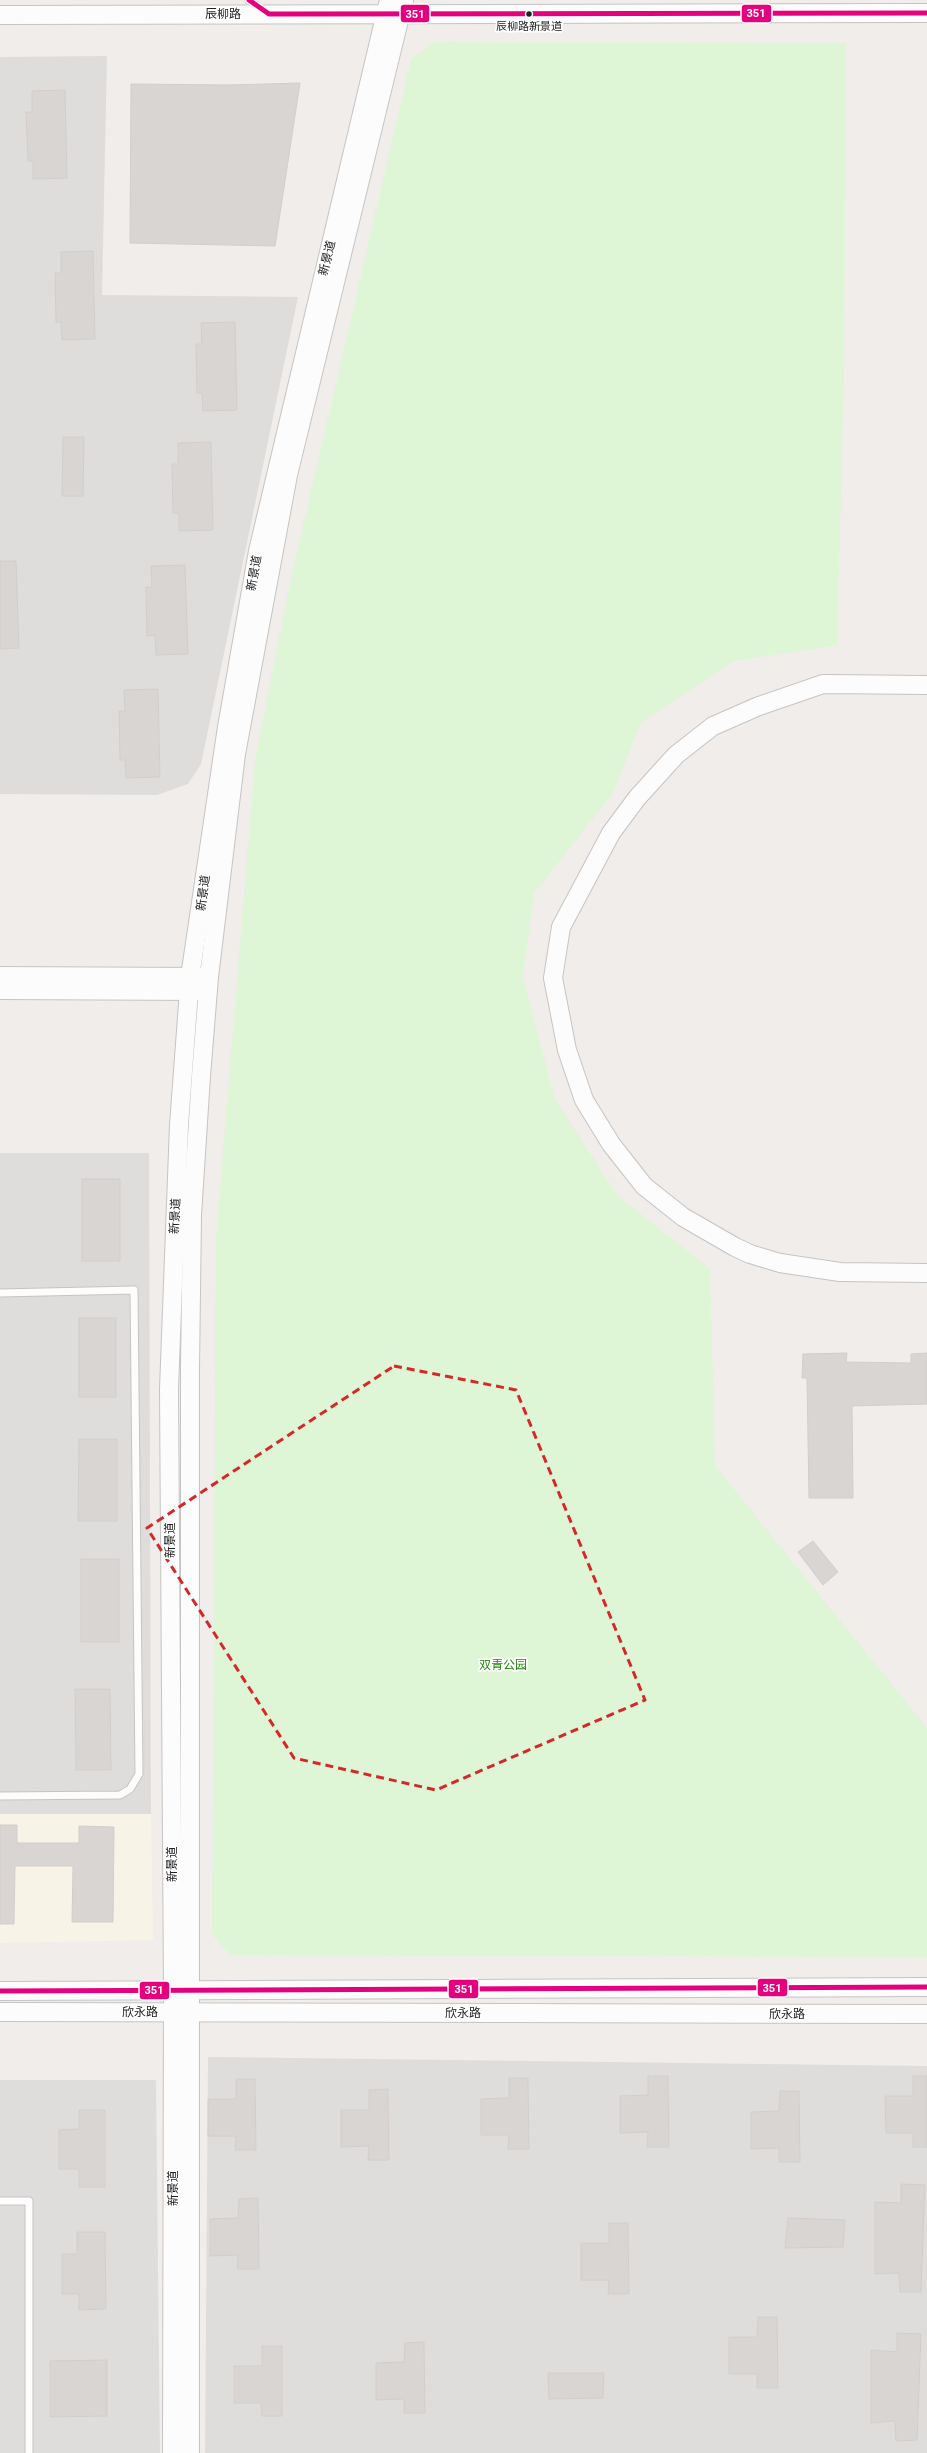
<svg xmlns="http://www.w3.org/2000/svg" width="927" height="2453" font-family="Roboto,'Noto Sans SC',sans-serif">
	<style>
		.residential { fill: #dfdddc }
		.education { fill: #f8f3e7 }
		.park { fill: #def5d6 }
		.building { fill: #d8d5d3; stroke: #d3cecb }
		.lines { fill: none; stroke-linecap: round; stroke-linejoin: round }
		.service-casing { stroke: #c6c4c3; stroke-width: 9 }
		.tertiary-casing { stroke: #c6c4c3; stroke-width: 20 }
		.service { stroke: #fdfcfc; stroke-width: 7 }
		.tertiary { stroke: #fdfcfc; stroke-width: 18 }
		.bus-1-casing { stroke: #fff; stroke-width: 8 }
		.bus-1 { stroke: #e5007d; stroke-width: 5 }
		.marked { fill: none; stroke: #d62828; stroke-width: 3; stroke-dasharray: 8 5; stroke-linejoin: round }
		.bus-dot { fill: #222; stroke: #fff; stroke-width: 1.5 }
		.labels { text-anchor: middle; stroke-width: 3.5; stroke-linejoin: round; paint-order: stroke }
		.bus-label { font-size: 11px; fill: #222; stroke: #fff }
		.street-label { font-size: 12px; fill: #222; stroke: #fff }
		.park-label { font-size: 12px; fill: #1e8709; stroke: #fff }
		.line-badge { stroke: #fff; stroke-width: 1.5 }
		.badge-label { font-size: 11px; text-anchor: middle; font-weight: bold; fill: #fff }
	</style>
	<rect width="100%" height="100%" fill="#f0edea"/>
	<!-- residential -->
	<g class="residential">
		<path d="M 107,56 L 102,295 L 298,297 L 201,764 L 188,784 L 157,795 L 0,794 L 0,57 Z"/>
		<path d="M 0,1153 L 149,1153 L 151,1814 L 0,1814 Z"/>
		<path d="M 208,2057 L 927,2066 L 927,2453 L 205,2453 Z"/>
		<path d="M 0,2080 L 156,2080 L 160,2453 L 0,2453 Z"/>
	</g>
	<!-- education -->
	<path class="education" d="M 0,1814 L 151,1814 L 153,1940 L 0,1943 Z"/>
	<!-- park -->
	<path class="park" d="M 433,42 L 846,43 L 844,373 L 837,645 L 734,661 L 641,722 L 613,793 L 534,893 L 523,977 L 555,1100 L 618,1196 L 710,1269 L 715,1466 L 927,1728 L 927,1957 L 230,1955 L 212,1934 L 216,1238 L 255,760 L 291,578 L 411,59 Z"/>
	<!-- building -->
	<g class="building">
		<path d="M 300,83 L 275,246 L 130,243 L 131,84 L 229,85 Z"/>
		<path d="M 65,90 L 67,178 L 33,179 L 33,161 L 28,161 L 26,112 L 32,112 L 32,91 Z"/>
		<path d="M 93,251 L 95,339 L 62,340 L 61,322 L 56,322 L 55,273 L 61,273 L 61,252 Z"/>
		<path d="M 235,322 L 237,410 L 203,411 L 202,393 L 197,393 L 196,344 L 202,344 L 201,323 Z"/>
		<path d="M 63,437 L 84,437 L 83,496 L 62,496 Z"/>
		<path d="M 211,442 L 213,530 L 179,531 L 179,513 L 173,513 L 172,464 L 178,464 L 178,443 Z"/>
		<path d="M 0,561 L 16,561 L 19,648 L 0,649 Z"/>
		<path d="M 185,565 L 188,654 L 156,655 L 155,635 L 147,636 L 146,587 L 152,587 L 151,566 Z"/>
		<path d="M 158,689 L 160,777 L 126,778 L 125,760 L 120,760 L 119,711 L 125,711 L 124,690 Z"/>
		<rect x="82" y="1179" width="38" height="82"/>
		<rect x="79" y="1318" width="37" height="79"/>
		<path d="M 847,1353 L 846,1362 L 911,1363 L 911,1354 L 927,1353 L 927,1404 L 852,1406 L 853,1498 L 809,1498 L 807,1378 L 802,1378 L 803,1354 Z"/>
		<path d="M 79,1439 L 117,1439 L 117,1521 L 78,1521 Z"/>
		<path d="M 813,1541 L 838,1572 L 823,1585 L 798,1552 Z"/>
		<rect x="81" y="1559" width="38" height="83"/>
		<path d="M 75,1689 L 110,1689 L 111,1770 L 76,1770 Z"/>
		<path d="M 0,1825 L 17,1825 L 17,1843 L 79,1843 L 79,1826 L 114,1827 L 113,1922 L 72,1922 L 73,1866 L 15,1866 L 14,1924 L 0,1924 Z"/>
		<path d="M 648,2076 L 668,2076 L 669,2147 L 647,2147 L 648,2132 L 620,2133 L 620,2096 L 648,2095 Z"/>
		<path d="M 913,2076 L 927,2076 L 927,2147 L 913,2147 L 913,2133 L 886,2133 L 885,2096 L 913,2096 Z"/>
		<path d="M 509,2078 L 528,2078 L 529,2149 L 508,2149 L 509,2135 L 481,2135 L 481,2099 L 509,2098 Z"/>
		<path d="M 236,2079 L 255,2079 L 256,2150 L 235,2150 L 236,2136 L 208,2136 L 208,2099 L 236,2099 Z"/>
		<path d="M 388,2089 L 389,2160 L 368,2160 L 369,2146 L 341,2147 L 341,2110 L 369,2110 L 369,2090 Z"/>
		<path d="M 780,2091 L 799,2091 L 800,2162 L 779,2162 L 779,2148 L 751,2149 L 751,2112 L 779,2111 Z"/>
		<path d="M 79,2110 L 105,2110 L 105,2187 L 79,2187 L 79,2169 L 59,2169 L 59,2130 L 79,2129 Z"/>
		<path d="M 901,2184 L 925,2185 L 921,2292 L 900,2292 L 899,2273 L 875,2274 L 875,2202 L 901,2203 Z"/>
		<path d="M 258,2198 L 259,2269 L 237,2269 L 238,2255 L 210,2256 L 210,2219 L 238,2218 L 239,2199 Z"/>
		<path d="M 788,2218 L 845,2220 L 843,2247 L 785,2248 Z"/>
		<path d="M 609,2223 L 628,2223 L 629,2294 L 608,2294 L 609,2280 L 581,2280 L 581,2243 L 609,2243 Z"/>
		<path d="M 77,2232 L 105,2232 L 106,2309 L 79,2310 L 79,2294 L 62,2294 L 62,2254 L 77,2254 Z"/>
		<path d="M 758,2317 L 777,2317 L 778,2388 L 757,2388 L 757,2374 L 729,2374 L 729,2337 L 757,2337 Z"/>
		<path d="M 897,2333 L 921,2334 L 917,2440 L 896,2441 L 895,2421 L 871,2423 L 871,2350 L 897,2352 Z"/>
		<path d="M 424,2342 L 425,2413 L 404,2413 L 404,2399 L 376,2400 L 376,2363 L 404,2362 L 405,2343 Z"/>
		<path d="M 262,2346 L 282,2346 L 282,2416 L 262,2416 L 261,2403 L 234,2403 L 234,2366 L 262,2366 Z"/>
		<path d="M 107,2360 L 107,2416 L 50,2417 L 50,2361 Z"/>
		<path d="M 548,2373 L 604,2373 L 603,2398 L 549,2399 Z"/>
	</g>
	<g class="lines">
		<defs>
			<g id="service">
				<path d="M 249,0 L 263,10"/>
				<path d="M 0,1293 L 134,1290 L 139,1774 L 130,1789 L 120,1795 L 0,1796"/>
				<path d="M 0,2201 L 29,2201 L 29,2453"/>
			</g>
			<g id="tertiary">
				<path d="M 0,15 L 927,13"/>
				<path d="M 927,685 L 823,684 L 759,706 L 713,726 L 676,755 L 637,798 L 611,833 L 561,927 L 553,978 L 567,1050 L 584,1100 L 611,1144 L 644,1186 L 683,1217 L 735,1247 L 750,1254 L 780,1263 L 840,1272 L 927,1273"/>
				<path d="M 0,976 L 201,977"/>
				<path d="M 0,990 L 201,991"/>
				<path d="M 0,1991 L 927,1987"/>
				<path d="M 0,2012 L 927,2014"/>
				<path d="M 172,2453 L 173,1991 L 169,1389 L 179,1125 L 190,977 L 227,727 L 258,551 L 389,0"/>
				<path d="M 190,2453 L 190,1369 L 192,1215 L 201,1076 L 209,977 L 236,754 L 288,475 L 404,0"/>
			</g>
		</defs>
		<!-- service casing -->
		<use href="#service" class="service-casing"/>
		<!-- tertiary casing -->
		<use href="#tertiary" class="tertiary-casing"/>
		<!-- service -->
		<use href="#service" class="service"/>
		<!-- tertiary -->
		<use href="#tertiary" class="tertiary"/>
		<defs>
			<g id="bus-1">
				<path d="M 249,0 L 269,14 L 927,13"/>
				<path d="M 0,1991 L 927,1987"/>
			</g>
		</defs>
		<!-- bus-1 casing -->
		<use href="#bus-1" class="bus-1-casing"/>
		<!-- bus-1 -->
		<use href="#bus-1" class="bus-1"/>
	</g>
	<!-- marked area -->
	<path class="marked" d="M 394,1366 L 516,1390 L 645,1700 L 436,1790 L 294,1758 L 147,1528 Z"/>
	<!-- markers -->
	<circle class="bus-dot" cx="529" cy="14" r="3.5"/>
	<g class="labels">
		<!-- bus labels -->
		<g class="bus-label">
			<text x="529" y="30">辰柳路新景道</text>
		</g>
		<!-- street labels -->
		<g class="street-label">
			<text x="223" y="18">辰柳路</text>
			<text transform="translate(327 258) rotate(-76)" y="4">新景道</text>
			<text transform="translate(254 573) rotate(-80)" y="4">新景道</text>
			<text transform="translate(203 893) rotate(-82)" y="4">新景道</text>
			<text transform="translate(175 1216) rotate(-87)" y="4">新景道</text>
			<text transform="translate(170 1540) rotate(-90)" y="4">新景道</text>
			<text transform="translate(172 1864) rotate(-90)" y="4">新景道</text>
			<text x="140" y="2016">欣永路</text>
			<text x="463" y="2017">欣永路</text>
			<text x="787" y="2018">欣永路</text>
			<text transform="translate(173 2188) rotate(-90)" y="4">新景道</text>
		</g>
		<!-- park labels -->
		<g class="park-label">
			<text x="503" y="1669">双青公园</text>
		</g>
	</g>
	<g class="line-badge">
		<rect x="741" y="4" width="31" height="19" rx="4" fill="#e5007d"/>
		<rect x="400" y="4" width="30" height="19" rx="4" fill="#e5007d"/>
		<rect x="757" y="1978" width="31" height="19" rx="4" fill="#e5007d"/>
		<rect x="448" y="1979" width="31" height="20" rx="4" fill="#e5007d"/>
		<rect x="139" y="1981" width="31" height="19" rx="4" fill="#e5007d"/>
	</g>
	<g class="badge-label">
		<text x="756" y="17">351</text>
		<text x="415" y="18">351</text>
		<text x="772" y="1992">351</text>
		<text x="464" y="1993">351</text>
		<text x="154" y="1994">351</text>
	</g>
</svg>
